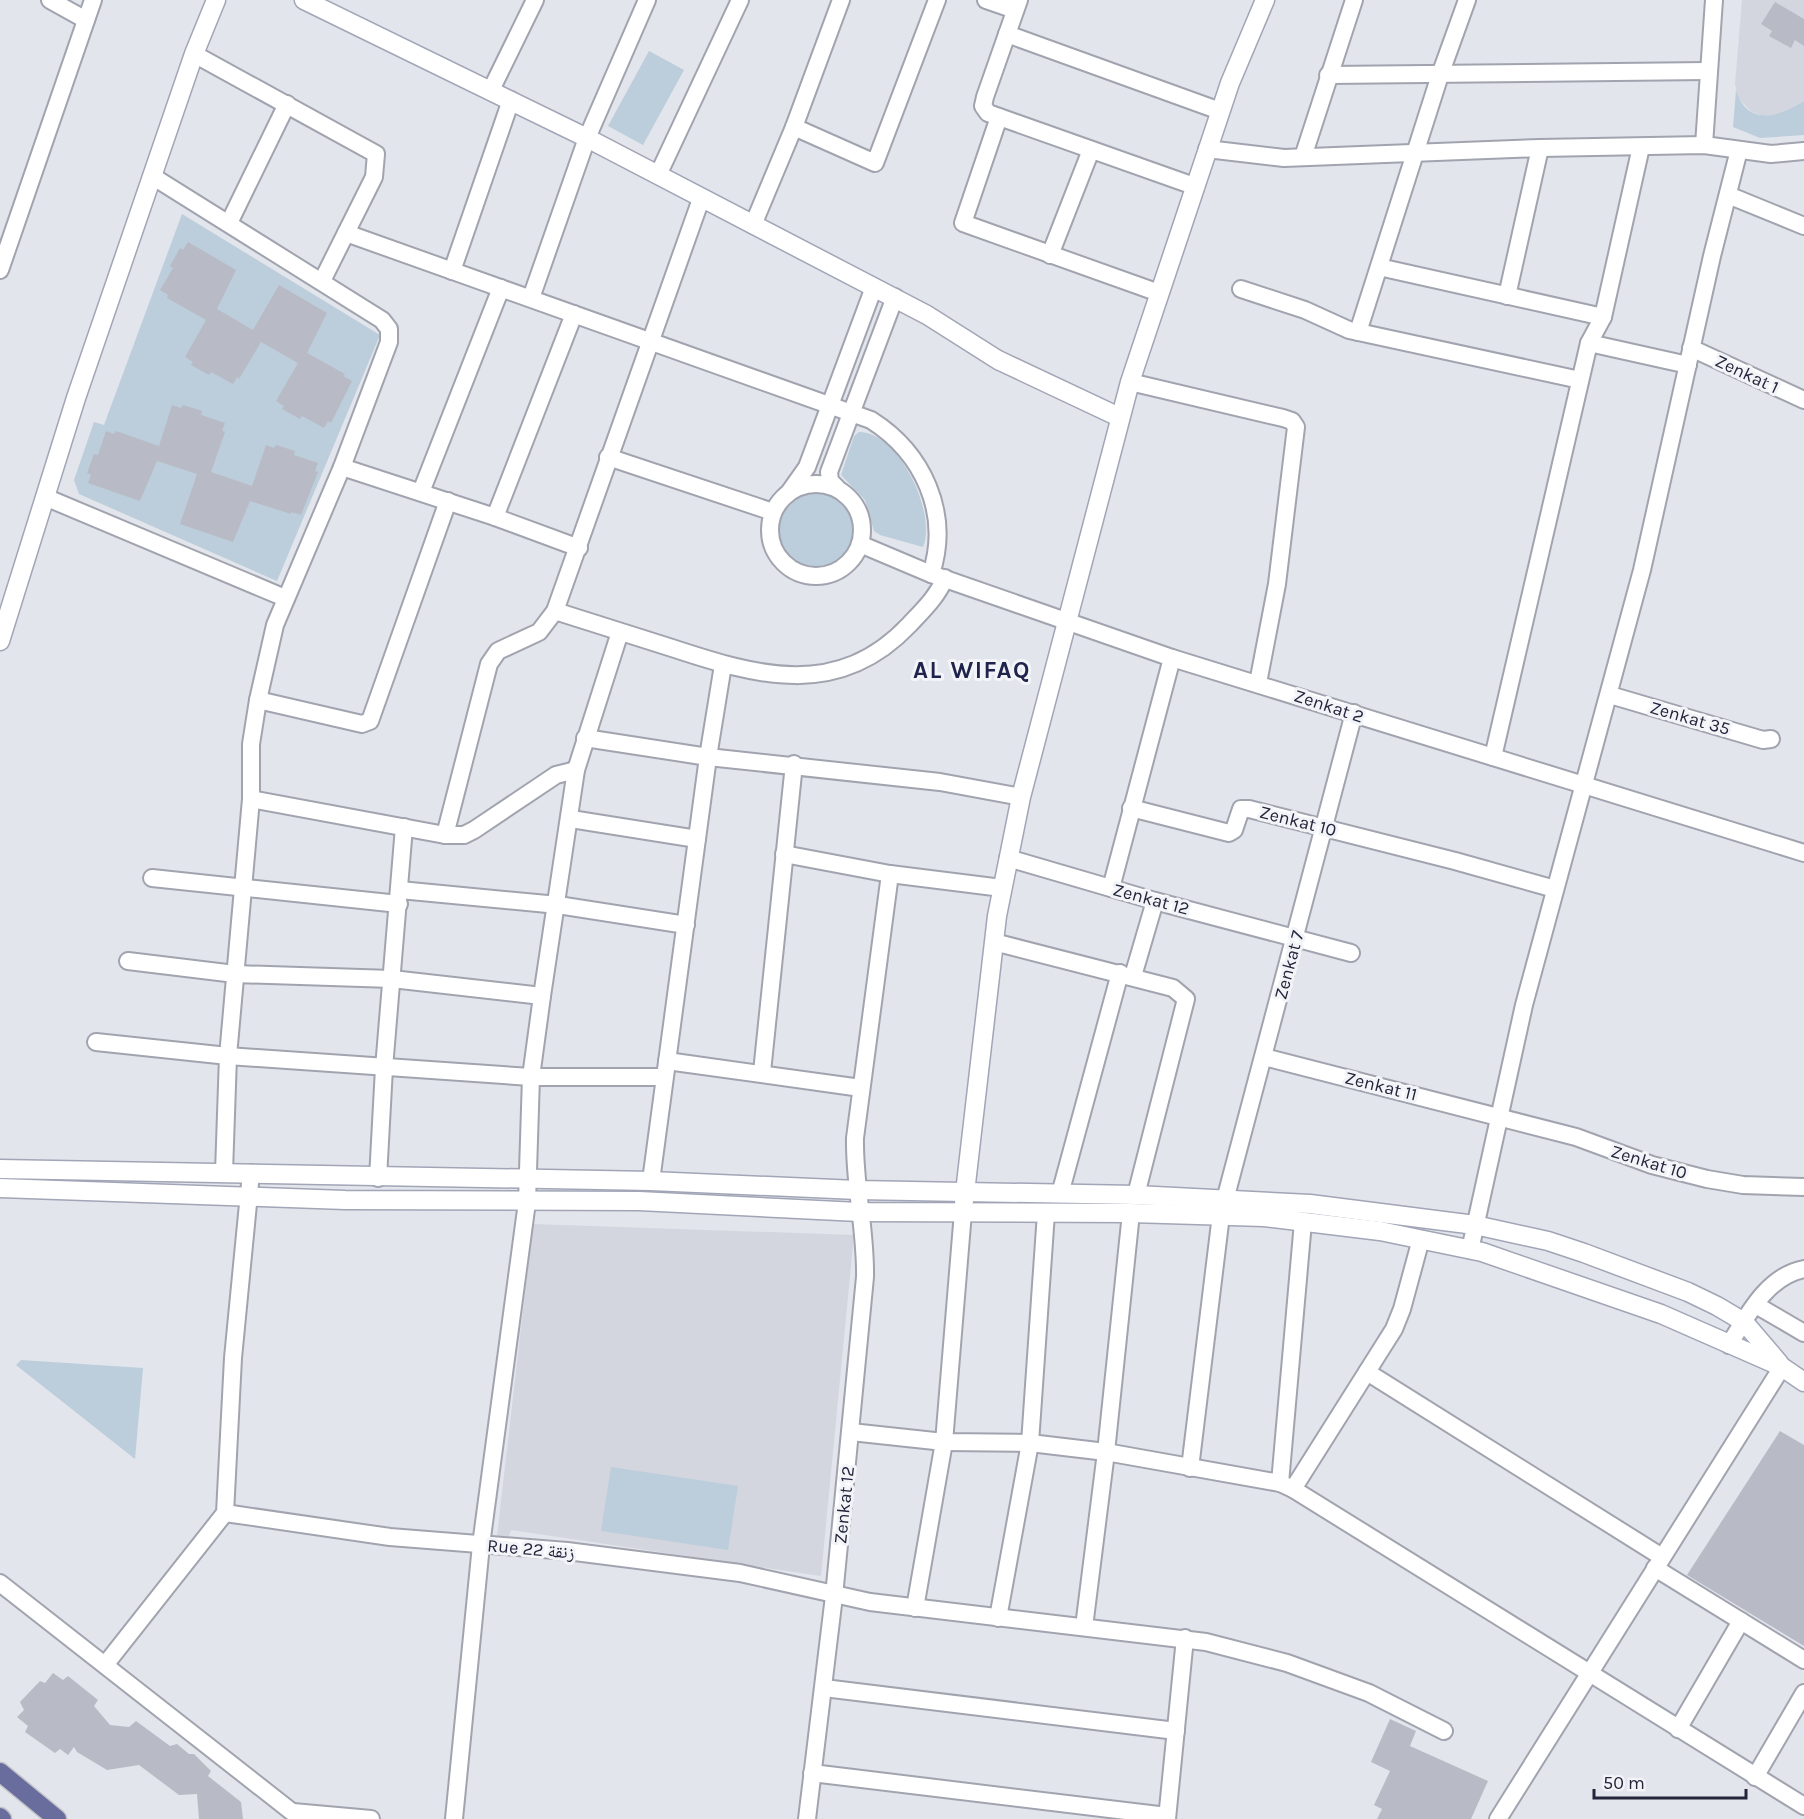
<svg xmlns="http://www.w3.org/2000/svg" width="1804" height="1819" font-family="Karla,'Noto Naskh Arabic',sans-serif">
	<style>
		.built { fill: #d3d6df }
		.green { fill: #bccddb }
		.building { fill: #b8bbc6 }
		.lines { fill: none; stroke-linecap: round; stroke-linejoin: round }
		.street-casing { stroke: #a1a4af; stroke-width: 20 }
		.secondary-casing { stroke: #a1a5b6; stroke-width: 21 }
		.primary-casing { stroke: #c1c2c8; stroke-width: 21 }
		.street { stroke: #fff; stroke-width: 16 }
		.secondary { stroke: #fff; stroke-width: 18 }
		.primary { stroke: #696d9e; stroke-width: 18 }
		.labels { text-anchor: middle; stroke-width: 6; stroke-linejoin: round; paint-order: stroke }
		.street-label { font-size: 18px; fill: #23253b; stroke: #f2f4f8 }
		.district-label { font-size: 24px; font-weight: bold; letter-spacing: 1.5px; fill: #20234c; stroke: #f2f4f8 }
	</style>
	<rect width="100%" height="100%" fill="#e2e5eb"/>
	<!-- built -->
	<g class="built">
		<path d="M 1742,0 L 1804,0 L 1804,101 L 1785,113 L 1763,116 L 1752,112 L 1738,98 L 1735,84 Z"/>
		<path d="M 533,1224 L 854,1235 L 821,1576 L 511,1530 L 509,1536 L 497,1536 Z"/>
	</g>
	<!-- green -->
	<g class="green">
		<path d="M 649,51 L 684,70 L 643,145 L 608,126 Z"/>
		<path d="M 1736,90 C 1747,127 1780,117 1804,101 L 1804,135 L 1760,138 L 1733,127 Z"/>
		<path d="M 182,214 L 380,335 L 277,581 L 79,494 L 74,480 L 94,422 L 104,425 Z"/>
		<path d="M 859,432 C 899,432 937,513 923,547 L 880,535 L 874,531 L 865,500 L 841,475 L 854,436 Z"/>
		<circle cx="815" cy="530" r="39"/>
		<path d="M 21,1360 L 143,1368 L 135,1459 L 16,1365 Z"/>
		<path d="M 611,1467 L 738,1486 L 728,1550 L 601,1531 Z"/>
	</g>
	<!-- building -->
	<g class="building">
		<path d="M 1775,2 L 1804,19 L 1804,46 L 1795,40 L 1791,48 L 1769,36 L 1772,31 L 1761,24 Z"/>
		<path d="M 188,242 L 236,270 L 217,309 L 253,330 L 279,285 L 327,313 L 307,353 L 345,374 L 343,376 L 352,381 L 331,423 L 328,421 L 324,428 L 302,416 L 300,419 L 282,409 L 284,406 L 276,401 L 298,363 L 261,342 L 239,379 L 237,377 L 233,384 L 211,372 L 209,375 L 191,365 L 193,362 L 185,357 L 206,320 L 167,298 L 168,295 L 160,290 L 173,268 L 170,266 L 180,248 L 183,250 Z"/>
		<path d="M 172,405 L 181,408 L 183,405 L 202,411 L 201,415 L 225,423 L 222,431 L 225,432 L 211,472 L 252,486 L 266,445 L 274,448 L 276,445 L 295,451 L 294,455 L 318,463 L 315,471 L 318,472 L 301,515 L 291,512 L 291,514 L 250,501 L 233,542 L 180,524 L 197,474 L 157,461 L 140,501 L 88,483 L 91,475 L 87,473 L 94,454 L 98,455 L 106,431 L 114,434 L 116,431 L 159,446 Z"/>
		<path d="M 1780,1431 L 1804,1445 L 1804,1646 L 1687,1575 Z"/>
		<path d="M 53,1673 L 63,1680 L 68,1676 L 98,1700 L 94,1706 L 110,1725 L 129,1727 L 136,1721 L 170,1746 L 177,1744 L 189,1754 L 194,1754 L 211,1771 L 208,1776 L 241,1802 L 243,1819 L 199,1819 L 197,1794 L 179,1795 L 139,1765 L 107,1770 L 77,1752 L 74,1747 L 68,1755 L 60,1749 L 55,1753 L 25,1732 L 28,1726 L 17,1717 L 24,1710 L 20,1702 L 40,1681 L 45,1683 Z"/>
		<path d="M 1390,1719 L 1416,1731 L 1410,1746 L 1488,1781 L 1471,1819 L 1377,1819 L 1382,1809 L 1374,1805 L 1390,1771 L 1371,1762 Z"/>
	</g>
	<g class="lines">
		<defs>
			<g id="street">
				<path d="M 50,0 L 86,20"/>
				<path d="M 986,0 L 1015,10"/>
				<path d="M 1019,0 L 985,97 L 983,106 L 988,113 L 1194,186"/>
				<path d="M 1007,34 L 1220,111"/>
				<path d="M 194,54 L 376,154 L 374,177 L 322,281"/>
				<path d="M 1328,75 L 1708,71"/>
				<path d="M 491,90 L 535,0"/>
				<path d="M 999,117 L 963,223 L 1159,293"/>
				<path d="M 794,127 L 875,163 L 937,0"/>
				<path d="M 1704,145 L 1714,0"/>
				<path d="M 1207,149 L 1284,158 L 1540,148 L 1704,145 L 1771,154 L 1804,151"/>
				<path d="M 1303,157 L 1354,0"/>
				<path d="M 658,175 L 740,0"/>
				<path d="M 152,176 L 382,320 L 389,329 L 389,342 L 342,467 L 275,625 L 258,700 L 251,744 L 251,799 L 228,1056 L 224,1172"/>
				<path d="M 1728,195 L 1804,226"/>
				<path d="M 229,223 L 287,104"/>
				<path d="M 753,225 L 794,127 L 841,0"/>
				<path d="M 346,233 L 871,420 C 923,453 951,513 931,574"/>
				<path d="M 1050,255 L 1091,150"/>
				<path d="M 1379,267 L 1603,317"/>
				<path d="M 0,270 L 93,0"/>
				<path d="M 452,271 L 511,100"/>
				<path d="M 1241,289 L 1305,310 L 1349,330 L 1580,380"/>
				<path d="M 1507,296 L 1540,148"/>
				<path d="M 531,298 L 587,138 L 647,0"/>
				<path d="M 1358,332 L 1440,75 L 1467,0"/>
				<path d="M 1589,343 L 1688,365"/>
				<path d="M 1691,348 L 1804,400"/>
				<path d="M 1130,382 L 1283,418 L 1292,421 L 1296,427 L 1277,584 L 1258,683"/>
				<path d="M 608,457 L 773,512"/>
				<path d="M 342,467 L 495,517 L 579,548"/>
				<circle cx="816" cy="530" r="46"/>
				<path d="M 837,488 L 830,481 L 829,472 L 895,297"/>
				<path d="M 790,491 L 807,467 L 874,287"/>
				<path d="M 421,492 L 501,288"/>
				<path d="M 45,497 L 285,598"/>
				<path d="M 495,517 L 574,314"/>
				<path d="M 860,544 L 931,574 L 1172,658 L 1804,853"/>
				<path d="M 555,611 C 594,623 633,636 672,648 C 757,676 838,700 909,625 C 923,610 937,597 945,578"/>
				<path d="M 1610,695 L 1763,740 L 1771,739"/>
				<path d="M 258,700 L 362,724 L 370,721 L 448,501"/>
				<path d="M 585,738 L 708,757 L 940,782 L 1021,797"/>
				<path d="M 1493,757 L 1589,343 L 1603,317 L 1641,147"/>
				<path d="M 251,799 L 445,835 L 464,835 L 474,830 L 556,775 L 576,770"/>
				<path d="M 1131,808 L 1229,833 L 1234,830 L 1241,809 L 1249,809 L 1455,861 L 1555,889"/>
				<path d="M 571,819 L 697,839"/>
				<path d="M 445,835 L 489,664 L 498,651 L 539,632 L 555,611 L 701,199"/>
				<path d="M 784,854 L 890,874 L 1002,888"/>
				<path d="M 1008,858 L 1155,901 L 1351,953"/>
				<path d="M 152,878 L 399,904"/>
				<path d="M 1111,888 L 1172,658"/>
				<path d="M 400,890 L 558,905 L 686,925"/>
				<path d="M 994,942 L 1173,988 L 1186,999 L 1136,1195"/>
				<path d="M 128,961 L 235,974 L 392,979 L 542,996"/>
				<path d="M 1133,976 L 1155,901"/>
				<path d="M 96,1042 L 228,1056 L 531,1077 L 664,1077"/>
				<path d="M 1264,1057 L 1576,1137 L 1652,1165 L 1707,1179 L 1743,1185 L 1804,1187"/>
				<path d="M 667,1061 L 861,1088"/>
				<path d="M 762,1072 L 794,764"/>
				<path d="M 378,1178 L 384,1068 L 404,827"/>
				<path d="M 651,1181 L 708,757 L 723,665"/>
				<path d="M 1060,1194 L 1120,973"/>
				<path d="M 1470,1250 L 1524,1005 L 1642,570 L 1712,256 L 1739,150"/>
				<path d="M 1756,1305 L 1804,1333"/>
				<path d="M 1729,1345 C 1747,1316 1767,1276 1804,1269"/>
				<path d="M 1367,1372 L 1662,1557"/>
				<path d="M 851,1432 L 944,1442 L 1030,1443 L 1106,1452 L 1280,1483 L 1293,1489 L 1804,1806"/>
				<path d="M 1190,1468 L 1221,1215 L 1354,713"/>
				<path d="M 1280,1483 L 1303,1222"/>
				<path d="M 1293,1489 L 1394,1329 L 1402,1309 L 1421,1239"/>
				<path d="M 225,1513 L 390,1537 L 567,1551 L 740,1573 L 870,1602 L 1206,1642 L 1287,1663 L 1369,1693 L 1444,1731"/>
				<path d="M 1655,1568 L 1804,1660"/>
				<path d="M 0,1583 L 301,1819"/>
				<path d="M 915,1608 L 944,1442 L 963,1212"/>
				<path d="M 998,1618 L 1030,1443 L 1046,1213"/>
				<path d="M 1084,1627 L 1106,1452 L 1131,1213"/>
				<path d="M 105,1665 L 225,1513 L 233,1358 L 251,1173"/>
				<path d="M 824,1688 L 1176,1731"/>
				<path d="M 1678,1729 L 1741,1621"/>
				<path d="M 812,1773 L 1167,1816"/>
				<path d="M 1755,1777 L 1804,1693"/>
				<path d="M 293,1812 L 371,1819"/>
				<path d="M 454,1819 L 481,1545 L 527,1202 L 531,1077 L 542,996 L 576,770 L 620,632"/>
				<path d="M 807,1819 L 834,1596 L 865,1277 C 866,1230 854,1185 855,1138 L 890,874"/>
				<path d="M 1167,1819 L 1185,1638"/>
				<path d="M 1498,1819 L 1782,1367"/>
			</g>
			<g id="secondary">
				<path d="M 304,0 L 587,138 L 927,315 L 998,360 L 1119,417"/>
				<path d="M 0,641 L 76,398 L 194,54 L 216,0"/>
				<path d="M 0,1169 L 651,1181 L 857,1190 L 1136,1195 L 1310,1204 L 1475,1225 L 1548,1241 L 1584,1253 L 1688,1292 L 1717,1306 L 1744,1322 L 1779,1363"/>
				<path d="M 0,1188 L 345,1200 L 639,1201 L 859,1212 L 1131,1213 L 1264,1217 L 1380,1231 L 1482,1252 L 1661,1314 L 1782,1367 L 1804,1382"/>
				<path d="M 964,1201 L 997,916 L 1021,797 L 1130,382 L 1230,83 L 1265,0"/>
			</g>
			<g id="primary">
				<path d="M 0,1772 L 57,1819"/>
				<path d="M 0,1817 L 2,1819"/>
			</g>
		</defs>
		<!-- street casing -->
		<use href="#street" class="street-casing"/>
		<!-- secondary casing -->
		<use href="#secondary" class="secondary-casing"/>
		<!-- primary casing -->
		<use href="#primary" class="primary-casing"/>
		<!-- street -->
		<use href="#street" class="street"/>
		<!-- secondary -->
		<use href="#secondary" class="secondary"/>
		<!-- primary -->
		<use href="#primary" class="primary"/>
	</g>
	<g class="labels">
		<!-- street labels -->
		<g class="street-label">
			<text transform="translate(1747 374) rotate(25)" y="6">Zenkat 1</text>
			<text transform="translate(1329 706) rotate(18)" y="6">Zenkat 2</text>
			<text transform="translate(1690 718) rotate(16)" y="6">Zenkat 35</text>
			<text transform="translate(1298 821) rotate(14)" y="6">Zenkat 10</text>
			<text transform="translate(1151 899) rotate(15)" y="6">Zenkat 12</text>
			<text transform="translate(1289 965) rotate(-75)" y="6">Zenkat 7</text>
			<text transform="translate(1381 1086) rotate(14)" y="6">Zenkat 11</text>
			<text transform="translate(1649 1162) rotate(17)" y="6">Zenkat 10</text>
			<text transform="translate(844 1505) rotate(-84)" y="6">Zenkat 12</text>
			<text transform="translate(531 1549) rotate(5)" y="6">Rue 22 زنقة</text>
		</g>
		<!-- district labels -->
		<g class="district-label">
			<text x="972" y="678">AL WIFAQ</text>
		</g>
	</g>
	<!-- scale -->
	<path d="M1594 1789v9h152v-9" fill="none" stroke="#23253b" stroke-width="3"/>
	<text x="1603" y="1789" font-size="18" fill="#23253b" stroke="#f2f4f8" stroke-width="4.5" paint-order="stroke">50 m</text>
</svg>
